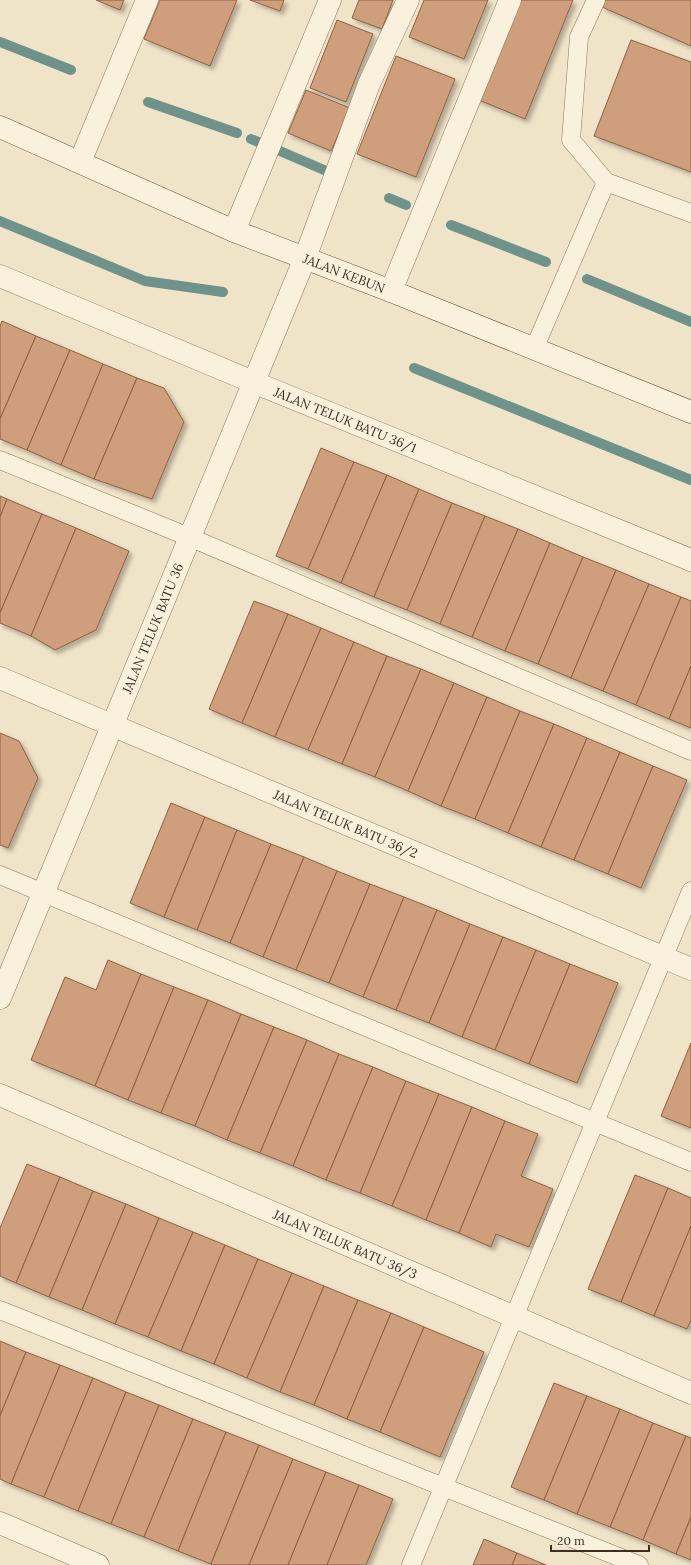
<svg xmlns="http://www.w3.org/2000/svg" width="691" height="1565" font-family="Lora,serif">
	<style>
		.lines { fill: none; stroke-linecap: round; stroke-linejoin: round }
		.stream { stroke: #6f938a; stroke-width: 10 }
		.building { fill: #cf9f7d; stroke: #8d5f41; filter: url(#shadow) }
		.service-casing { stroke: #8d765c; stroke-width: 19 }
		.minor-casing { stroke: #8d765c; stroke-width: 23 }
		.secondary-casing { stroke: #6f573f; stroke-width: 23 }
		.service { stroke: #faf1dc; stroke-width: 18 }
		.minor { stroke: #faf1dc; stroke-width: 22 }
		.secondary { stroke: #faf1dc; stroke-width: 22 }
		.labels { text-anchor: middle; stroke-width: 4; stroke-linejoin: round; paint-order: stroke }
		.street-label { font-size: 13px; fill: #3d2e20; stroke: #f7eed8 }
	</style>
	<defs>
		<filter id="shadow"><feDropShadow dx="3.5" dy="3.5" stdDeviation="2" flood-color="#0004"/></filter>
	</defs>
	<rect width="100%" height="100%" fill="#f0e4c8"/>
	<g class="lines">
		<!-- stream -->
		<g class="stream">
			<path d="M 0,42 L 71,70"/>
			<path d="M 148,102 L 237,133"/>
			<path d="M 251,139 L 263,144"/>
			<path d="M 280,151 L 324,170"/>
			<path d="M 389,198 L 406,205"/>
			<path d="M 0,221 L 145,281 L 223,292"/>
			<path d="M 451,225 L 546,262"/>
			<path d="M 587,279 L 691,322"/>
			<path d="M 414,368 L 691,480"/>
		</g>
	</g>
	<!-- building -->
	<g class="building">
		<path d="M 96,0 L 124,0 L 120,10 Z"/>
		<path d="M 160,0 L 237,0 L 210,66 L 144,39 Z"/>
		<path d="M 250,0 L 284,0 L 280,11 Z"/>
		<path d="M 359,0 L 393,0 L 382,29 L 352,18 Z"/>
		<path d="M 424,0 L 488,0 L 464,59 L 409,37 Z"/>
		<path d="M 514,0 L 573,0 L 525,119 L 474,98 Z"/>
		<path d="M 605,0 L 691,0 L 691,46 L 602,7 Z"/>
		<path d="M 337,20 L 373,34 L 346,102 L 310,88 Z"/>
		<path d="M 631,40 L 691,62 L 691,172 L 594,136 Z"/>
		<path d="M 396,56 L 455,79 L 416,177 L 357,154 Z"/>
		<path d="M 306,90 L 350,108 L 331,151 L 288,133 Z"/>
		<path d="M 2,321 L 36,336 L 0,419 L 0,326 Z"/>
		<path d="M 36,336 L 70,350 L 27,450 L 0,439 L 0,419 Z"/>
		<path d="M 70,350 L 103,364 L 61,465 L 27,450 Z"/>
		<path d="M 103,364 L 137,378 L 94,479 L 61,465 Z"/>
		<path d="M 137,378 L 164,388 L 184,422 L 152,499 L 94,479 Z"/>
		<path d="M 321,448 L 354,462 L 308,569 L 276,556 Z"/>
		<path d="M 354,462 L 387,475 L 341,583 L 308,569 Z"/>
		<path d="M 387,475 L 419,489 L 374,597 L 341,583 Z"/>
		<path d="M 419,489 L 452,503 L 407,610 L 374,597 Z"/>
		<path d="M 0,496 L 7,499 L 0,517 Z"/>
		<path d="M 7,499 L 42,514 L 0,613 L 0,517 Z"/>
		<path d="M 452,503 L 485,516 L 440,624 L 407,610 Z"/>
		<path d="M 42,514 L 76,528 L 31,636 L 0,623 L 0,613 Z"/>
		<path d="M 485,516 L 518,529 L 472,637 L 440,624 Z"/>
		<path d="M 76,528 L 129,551 L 96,630 L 55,650 L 31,636 Z"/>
		<path d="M 518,529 L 550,543 L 505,651 L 472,637 Z"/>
		<path d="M 550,543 L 583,557 L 538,664 L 505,651 Z"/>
		<path d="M 583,557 L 616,570 L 571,678 L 538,664 Z"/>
		<path d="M 616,570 L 649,584 L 603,691 L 571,678 Z"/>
		<path d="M 649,584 L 681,597 L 636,705 L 603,691 Z"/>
		<path d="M 681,597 L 691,601 L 691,666 L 669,719 L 636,705 Z"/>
		<path d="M 254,601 L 288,614 L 242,723 L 209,709 Z"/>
		<path d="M 288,614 L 321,628 L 275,737 L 242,723 Z"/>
		<path d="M 321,628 L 354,642 L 308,750 L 275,737 Z"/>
		<path d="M 354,642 L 387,656 L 342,764 L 308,750 Z"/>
		<path d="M 387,656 L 421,669 L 375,777 L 342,764 Z"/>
		<path d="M 691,666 L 691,728 L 669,719 Z"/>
		<path d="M 421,669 L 454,683 L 408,791 L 375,777 Z"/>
		<path d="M 454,683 L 487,697 L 441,806 L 408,791 Z"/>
		<path d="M 487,697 L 520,711 L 475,819 L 441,806 Z"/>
		<path d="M 520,711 L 554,724 L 508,833 L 475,819 Z"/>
		<path d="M 554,724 L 587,738 L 541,847 L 508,833 Z"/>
		<path d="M 0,733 L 19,741 L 38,778 L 8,848 L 0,845 Z"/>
		<path d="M 587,738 L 620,752 L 574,860 L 541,847 Z"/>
		<path d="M 620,752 L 653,766 L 608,874 L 574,860 Z"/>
		<path d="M 653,766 L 687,780 L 641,888 L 608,874 Z"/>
		<path d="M 171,803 L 205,817 L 164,917 L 130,903 Z"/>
		<path d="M 205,817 L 237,830 L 197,930 L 164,917 Z"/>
		<path d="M 237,830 L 271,844 L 230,943 L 197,930 Z"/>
		<path d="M 271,844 L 304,857 L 263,957 L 230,943 Z"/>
		<path d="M 304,857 L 337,871 L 296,970 L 263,957 Z"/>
		<path d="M 337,871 L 370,884 L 329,983 L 296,970 Z"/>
		<path d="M 370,884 L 404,897 L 363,997 L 329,983 Z"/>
		<path d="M 404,897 L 437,910 L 396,1010 L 363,997 Z"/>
		<path d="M 437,910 L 470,924 L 429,1023 L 396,1010 Z"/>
		<path d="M 470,924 L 503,937 L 462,1037 L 429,1023 Z"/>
		<path d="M 503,937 L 536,950 L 495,1050 L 462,1037 Z"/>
		<path d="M 536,950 L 570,964 L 529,1064 L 495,1050 Z"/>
		<path d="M 108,960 L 141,974 L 95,1086 L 31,1060 L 65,977 L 96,990 Z"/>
		<path d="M 570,964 L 618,983 L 577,1083 L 529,1064 Z"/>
		<path d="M 141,974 L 174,987 L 128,1100 L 95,1086 Z"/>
		<path d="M 174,987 L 208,1000 L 161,1113 L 128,1100 Z"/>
		<path d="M 208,1000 L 241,1014 L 195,1126 L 161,1113 Z"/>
		<path d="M 241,1014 L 274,1027 L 227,1140 L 195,1126 Z"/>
		<path d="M 274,1027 L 307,1040 L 260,1153 L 227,1140 Z"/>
		<path d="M 307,1040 L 339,1054 L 293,1166 L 260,1153 Z"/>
		<path d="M 691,1043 L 691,1128 L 661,1116 Z"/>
		<path d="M 339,1054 L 373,1067 L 326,1180 L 293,1166 Z"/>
		<path d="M 373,1067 L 406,1081 L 360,1193 L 326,1180 Z"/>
		<path d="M 406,1081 L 439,1094 L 392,1206 L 360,1193 Z"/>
		<path d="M 439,1094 L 472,1107 L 426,1220 L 392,1206 Z"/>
		<path d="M 472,1107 L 505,1121 L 459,1233 L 426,1220 Z"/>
		<path d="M 505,1121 L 538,1134 L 521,1176 L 553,1189 L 529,1247 L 496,1234 L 491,1247 L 459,1233 Z"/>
		<path d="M 27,1164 L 60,1177 L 16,1283 L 0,1276 L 0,1228 Z"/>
		<path d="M 635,1175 L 668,1188 L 621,1302 L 588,1289 Z"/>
		<path d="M 60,1177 L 93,1191 L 49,1297 L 16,1283 Z"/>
		<path d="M 668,1188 L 691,1198 L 691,1226 L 654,1316 L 621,1302 Z"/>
		<path d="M 93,1191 L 126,1204 L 82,1310 L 49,1297 Z"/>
		<path d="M 126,1204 L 159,1218 L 115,1324 L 82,1310 Z"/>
		<path d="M 159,1218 L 193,1232 L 148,1337 L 115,1324 Z"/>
		<path d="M 691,1226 L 691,1320 L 687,1329 L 654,1316 Z"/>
		<path d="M 193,1232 L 225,1245 L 181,1351 L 148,1337 Z"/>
		<path d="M 225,1245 L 258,1259 L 214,1364 L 181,1351 Z"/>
		<path d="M 258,1259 L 292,1273 L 247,1378 L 214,1364 Z"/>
		<path d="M 292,1273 L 324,1286 L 280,1392 L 247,1378 Z"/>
		<path d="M 324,1286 L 358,1300 L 314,1405 L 280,1392 Z"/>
		<path d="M 358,1300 L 391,1313 L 347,1419 L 314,1405 Z"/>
		<path d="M 391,1313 L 424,1327 L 380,1432 L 347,1419 Z"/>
		<path d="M 424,1327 L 484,1352 L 440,1457 L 380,1432 Z"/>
		<path d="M 0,1341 L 26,1352 L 0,1416 Z"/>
		<path d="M 26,1352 L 60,1365 L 11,1484 L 0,1479 L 0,1416 Z"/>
		<path d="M 60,1365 L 93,1378 L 44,1497 L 11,1484 Z"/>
		<path d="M 93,1378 L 126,1392 L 78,1511 L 44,1497 Z"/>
		<path d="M 554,1383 L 587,1396 L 544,1500 L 511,1487 Z"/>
		<path d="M 126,1392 L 159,1405 L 111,1524 L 78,1511 Z"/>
		<path d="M 587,1396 L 620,1409 L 577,1514 L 544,1500 Z"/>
		<path d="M 159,1405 L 193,1419 L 144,1537 L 111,1524 Z"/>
		<path d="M 620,1409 L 653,1423 L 610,1527 L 577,1514 Z"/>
		<path d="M 193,1419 L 226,1432 L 178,1551 L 144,1537 Z"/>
		<path d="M 653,1423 L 686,1436 L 643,1540 L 610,1527 Z"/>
		<path d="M 226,1432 L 259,1445 L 211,1564 L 178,1551 Z"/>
		<path d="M 686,1436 L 691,1438 L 691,1517 L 676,1554 L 643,1540 Z"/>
		<path d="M 259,1445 L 293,1459 L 249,1565 L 213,1565 L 211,1564 Z"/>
		<path d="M 293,1459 L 326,1472 L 288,1565 L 249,1565 Z"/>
		<path d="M 326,1472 L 359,1485 L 327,1565 L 288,1565 Z"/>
		<path d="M 359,1485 L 393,1499 L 366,1565 L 327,1565 Z"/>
		<path d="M 691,1517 L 691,1560 L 676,1554 Z"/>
		<path d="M 484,1539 L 517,1553 L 512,1565 L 473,1565 Z"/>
		<path d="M 517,1553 L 546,1565 L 512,1565 Z"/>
	</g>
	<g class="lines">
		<defs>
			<g id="service">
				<path d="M 596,0 L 579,37 L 571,140 L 606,182"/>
				<path d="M 534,349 L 606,182 L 691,213"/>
				<path d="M 0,460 L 189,537 L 691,751"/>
				<path d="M 0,875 L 691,1162"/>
				<path d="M 0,1310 L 639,1565"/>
				<path d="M 411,1565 L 691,891"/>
			</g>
			<g id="minor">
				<path d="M 80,162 L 147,0"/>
				<path d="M 234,231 L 330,0"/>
				<path id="s1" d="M 0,276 L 253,382 L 691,560"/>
				<path d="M 391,291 L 510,0"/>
				<path id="s2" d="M 0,678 L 691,969"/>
				<path id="s3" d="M 0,998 L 305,258 L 369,84 L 408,0"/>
				<path id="s4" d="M 0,1095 L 691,1393"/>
				<path d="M 0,1523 L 98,1565"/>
			</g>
			<g id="secondary">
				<path id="s5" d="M 0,127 L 234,231 L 391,291 L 691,412"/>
			</g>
		</defs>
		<!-- service casing -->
		<use href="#service" class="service-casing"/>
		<!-- minor casing -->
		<use href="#minor" class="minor-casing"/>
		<!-- secondary casing -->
		<use href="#secondary" class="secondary-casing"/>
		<!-- service -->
		<use href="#service" class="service"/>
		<!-- minor -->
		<use href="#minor" class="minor"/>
		<!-- secondary -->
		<use href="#secondary" class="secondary"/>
	</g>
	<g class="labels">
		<!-- street labels -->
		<g class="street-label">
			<text dy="5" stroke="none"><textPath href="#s5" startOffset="374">JALAN KEBUN</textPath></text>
			<text dy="5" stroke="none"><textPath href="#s1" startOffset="374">JALAN TELUK BATU 36/1</textPath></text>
			<text dy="5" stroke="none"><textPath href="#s3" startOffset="400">JALAN TELUK BATU 36</textPath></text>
			<text dy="5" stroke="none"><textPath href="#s2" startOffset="375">JALAN TELUK BATU 36/2</textPath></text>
			<text dy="5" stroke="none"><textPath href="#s4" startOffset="376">JALAN TELUK BATU 36/3</textPath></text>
		</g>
	</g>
	<!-- scale -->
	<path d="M551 1545v6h98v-6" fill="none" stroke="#3d2e20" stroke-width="2"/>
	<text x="557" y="1545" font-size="12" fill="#3d2e20" stroke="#f7eed8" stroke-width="3" paint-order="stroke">20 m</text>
</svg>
